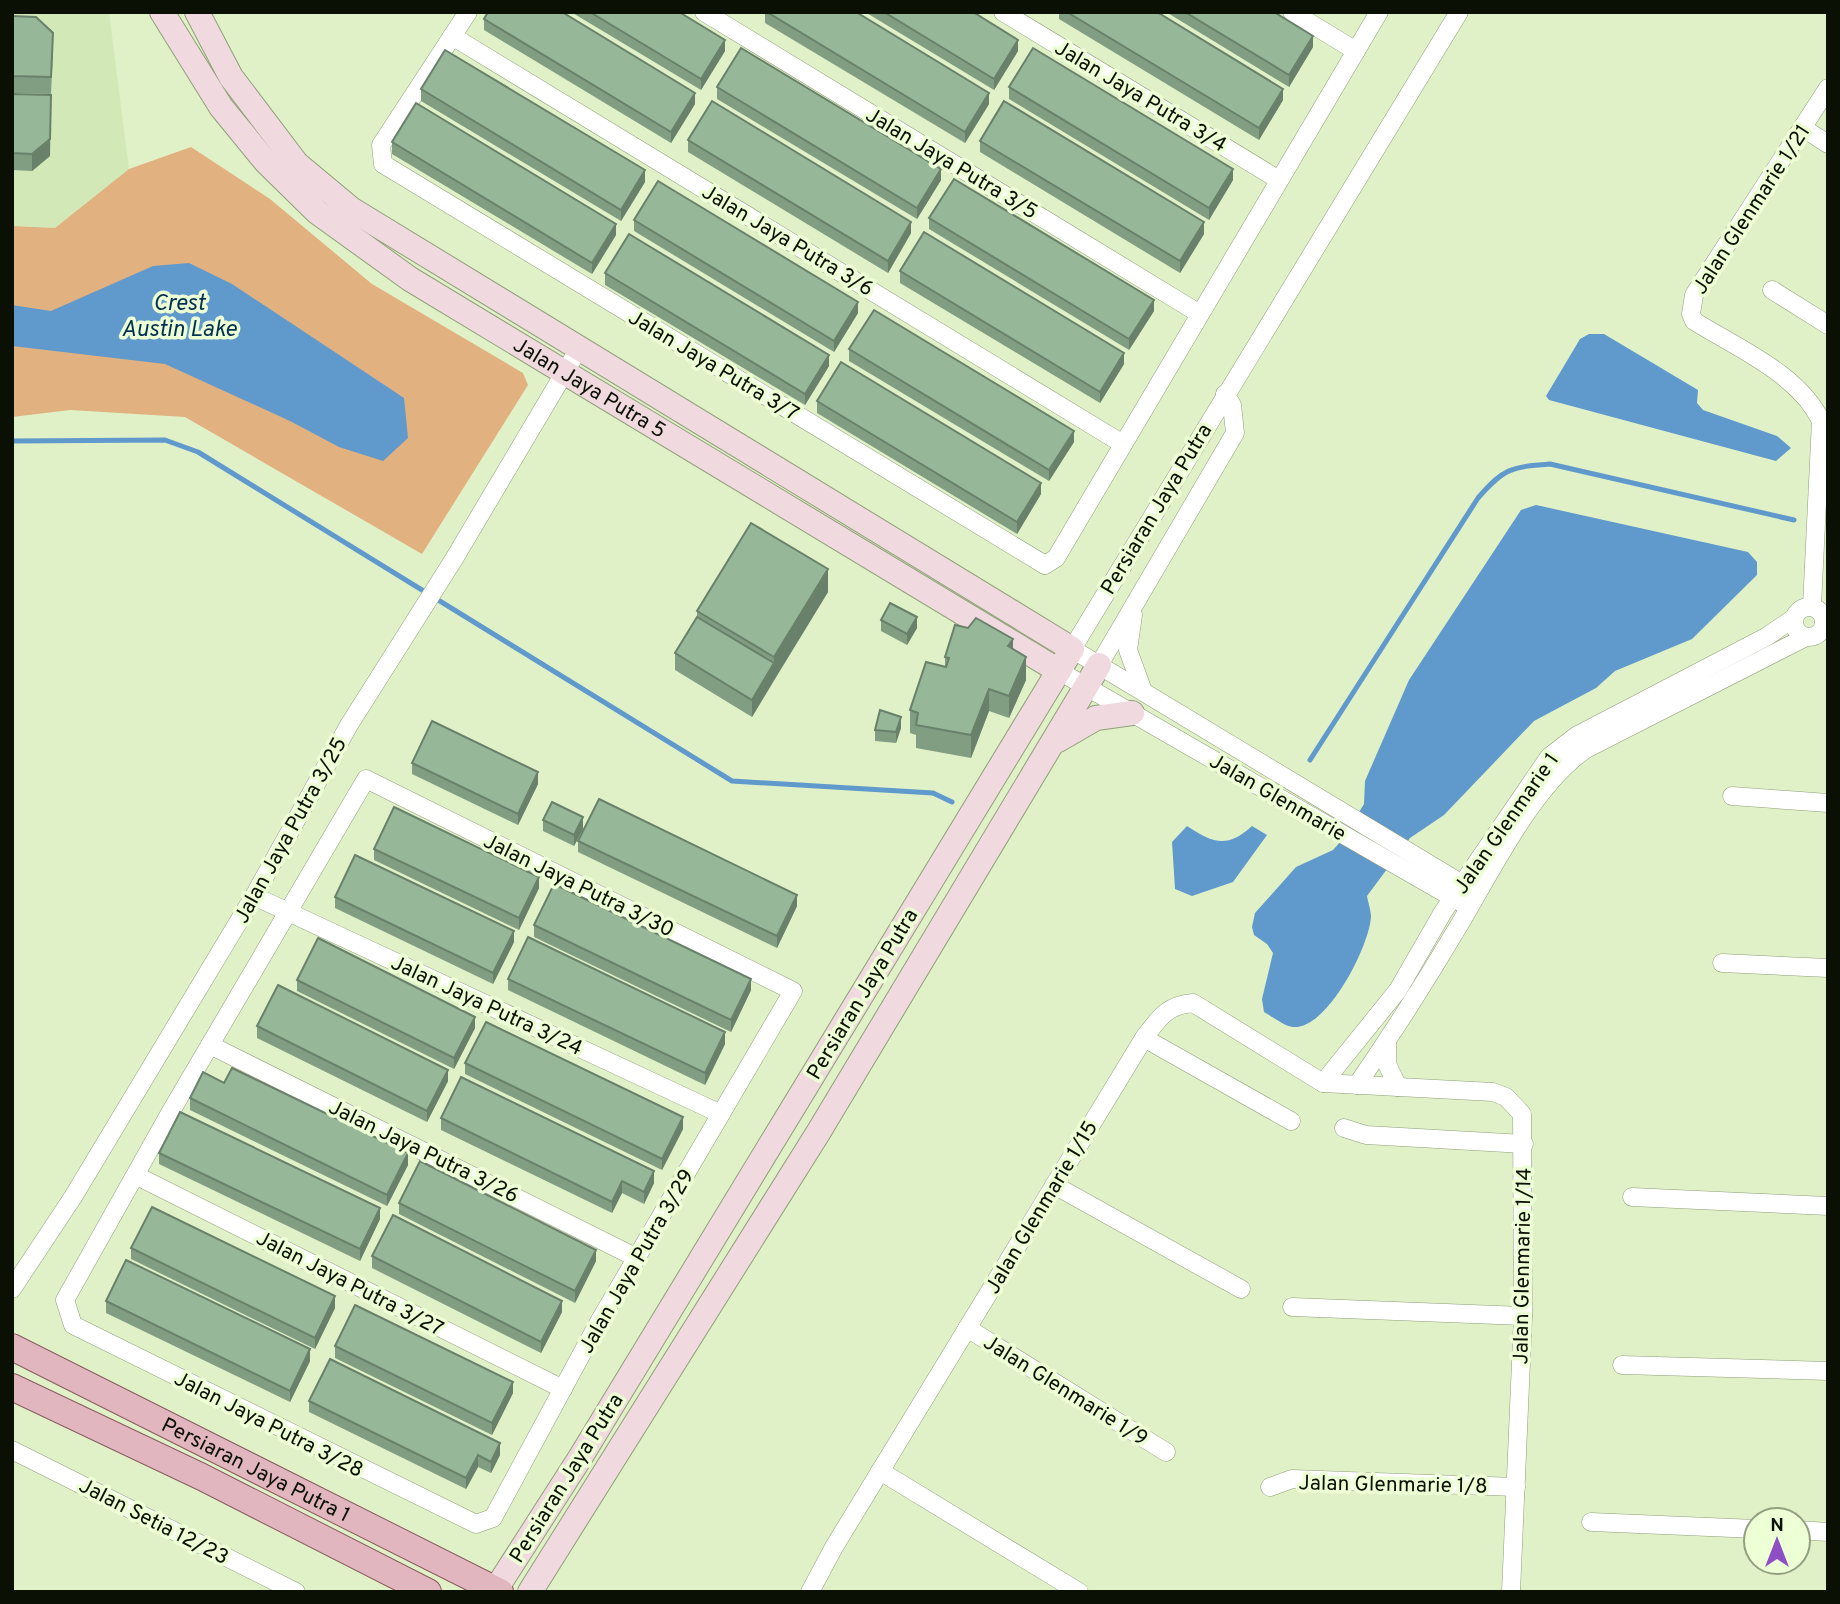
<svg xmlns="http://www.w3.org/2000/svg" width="1840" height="1604" font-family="Overpass,sans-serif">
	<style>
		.built { fill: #d3e8b7 }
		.green { fill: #e1b180 }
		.water { fill: #6099cb }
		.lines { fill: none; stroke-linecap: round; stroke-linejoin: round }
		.stream { stroke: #6099cb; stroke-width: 5 }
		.street-casing { stroke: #8f9f78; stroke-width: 19 }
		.secondary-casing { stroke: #8f9f78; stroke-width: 26 }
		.primary-casing { stroke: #895c61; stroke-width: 28 }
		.street { stroke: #fff; stroke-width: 18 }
		.secondary { stroke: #f0dadf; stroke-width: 24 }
		.primary { stroke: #e1b6be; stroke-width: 26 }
		.wall { fill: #819e83 }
		.shaded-wall { fill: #69816a }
		.building { fill: #96b898; stroke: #69816a; stroke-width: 2 }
		.labels { text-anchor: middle; stroke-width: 7; stroke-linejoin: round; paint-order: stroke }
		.street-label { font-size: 21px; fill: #0b1004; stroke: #edffd5 }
		.water-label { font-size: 23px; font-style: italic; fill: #023051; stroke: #edffd5 }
	</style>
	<rect width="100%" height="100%" fill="#e0f1c8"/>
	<!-- built -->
	<path class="built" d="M 12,12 L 109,12 L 129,169 L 55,228 L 12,226 Z"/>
	<!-- green -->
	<path class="green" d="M 191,147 L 270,199 L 372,284 L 523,373 L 528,385 L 422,554 L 185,417 L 70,410 L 12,417 L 12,226 L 55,228 L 129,169 Z"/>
	<!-- water -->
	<g class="water">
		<path d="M 189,263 L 232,284 L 404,398 L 408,438 L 383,461 L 339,447 L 290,421 L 165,364 L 12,346 L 12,305 L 51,311 L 153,266 Z"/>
		<path d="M 1589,334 L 1604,334 L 1698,390 L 1697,403 L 1703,410 L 1777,436 L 1791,448 L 1776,461 L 1549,400 L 1546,396 L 1580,339 Z"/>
		<path d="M 1536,505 L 1748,552 L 1757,562 L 1757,575 L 1692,639 L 1615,671 L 1596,688 L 1534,721 L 1444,815 L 1410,838 L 1367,896 C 1368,902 1371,911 1371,917 C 1369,947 1327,1030 1293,1027 C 1284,1026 1273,1017 1264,1012 L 1262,999 L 1273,953 L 1267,944 L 1254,935 L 1252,927 L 1255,913 L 1296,867 L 1333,850 L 1342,840 L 1364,804 L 1365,781 L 1409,680 L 1521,510 Z"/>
		<path d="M 1187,826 C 1213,843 1227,849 1252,826 L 1267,835 L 1233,882 L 1192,896 L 1175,889 L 1172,842 Z"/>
	</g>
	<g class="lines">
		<!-- stream -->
		<g class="stream">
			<path d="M 12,441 L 165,440 L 198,452 L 732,781 L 933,793 L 952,802"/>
			<path d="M 1310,760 L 1478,498 C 1504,468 1511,467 1550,464 L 1794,520"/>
		</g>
		<defs>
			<g id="street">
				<path d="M 468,12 L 381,145 L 383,164 L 1045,565 L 1056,558 L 1379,12"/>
				<path d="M 704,12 L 1200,314"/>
				<path d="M 1003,12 L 1279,180"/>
				<path d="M 1292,12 L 1356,51"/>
				<path d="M 1459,12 L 1072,649 L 1477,893"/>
				<path d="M 452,36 L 1123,444"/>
				<path d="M 1803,128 L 1828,144"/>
				<path d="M 1772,290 L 1828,325"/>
				<path d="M 1812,606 L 1821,421 C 1799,374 1737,348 1694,321 L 1691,314 L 1694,295 L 1828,88"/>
				<circle cx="1809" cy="622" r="15"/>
				<path d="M 1133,615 L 1128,650 L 1143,691"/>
				<path d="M 1099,665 L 1235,433 L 1232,405 L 1225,394"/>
				<path d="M 1059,671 L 1462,903"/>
				<path d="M 366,779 L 793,991 L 600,1320 L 493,1518 L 476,1524 L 73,1325 L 65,1300 L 170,1113 Z"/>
				<path d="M 1732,796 L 1828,803"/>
				<path d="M 254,896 L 721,1114"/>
				<path d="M 1722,963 L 1828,968"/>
				<path d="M 1144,1038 L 1291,1121"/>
				<path d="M 1387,1041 L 1387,1064 L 1398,1087"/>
				<path d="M 210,1045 L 637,1258"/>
				<path d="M 1323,1083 L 1398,990 L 1443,912 L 1549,757 L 1576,736 L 1766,637 L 1794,618"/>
				<path d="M 1357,1085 C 1392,1034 1426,981 1458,927 C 1491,872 1533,785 1586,749 L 1806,637"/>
				<path d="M 1344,1128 L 1366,1135 L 1524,1144"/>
				<path d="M 137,1176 L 563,1389"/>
				<path d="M 1054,1185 L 1241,1289"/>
				<path d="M 1632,1197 L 1828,1206"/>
				<path d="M 12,1289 L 73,1197 L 254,896 L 349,725 L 454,559 L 578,350"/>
				<path d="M 1292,1307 L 1523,1316"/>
				<path d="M 967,1328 L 1166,1452"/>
				<path d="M 1622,1365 L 1828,1371"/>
				<path d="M 12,1450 L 296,1592"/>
				<path d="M 880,1471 L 1079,1592"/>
				<path d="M 1270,1487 L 1292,1479 L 1516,1487"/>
				<path d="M 1591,1522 L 1756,1529"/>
				<path d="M 1798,1530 L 1828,1532"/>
				<path d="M 810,1592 L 834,1547 L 1144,1038 C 1159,1018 1167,1005 1193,1003 L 1323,1083 L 1493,1092 L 1506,1097 L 1522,1114 L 1523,1316 L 1511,1592"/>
			</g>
			<g id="secondary">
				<path id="s1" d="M 162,12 L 221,107 L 266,162 L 317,212 L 410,279 L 1059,671"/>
				<path d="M 197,12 L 231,77 L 297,164 L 351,209 L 1072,649 L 580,1458 L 496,1589"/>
				<path d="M 1058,740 L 1096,718 L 1132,713"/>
				<path d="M 530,1592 L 818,1133 L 1099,665"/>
			</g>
			<g id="primary">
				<path id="s2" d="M 12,1347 L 500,1592"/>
				<path d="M 12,1387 L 202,1477 L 428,1592"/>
			</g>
		</defs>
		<!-- street casing -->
		<use href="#street" class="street-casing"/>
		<!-- secondary casing -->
		<use href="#secondary" class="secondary-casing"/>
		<!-- primary casing -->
		<use href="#primary" class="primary-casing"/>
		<!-- street -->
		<use href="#street" class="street"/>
		<!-- secondary -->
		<use href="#secondary" class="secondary"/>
		<!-- primary -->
		<use href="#primary" class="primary"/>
	</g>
	<!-- wall -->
	<g class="wall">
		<path d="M 571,12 L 679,12 L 725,51 L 701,90 Z"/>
		<path d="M 765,12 L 856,12 L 989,104 L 965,143 L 765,23 Z"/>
		<path d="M 865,12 L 973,12 L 1018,51 L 994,90 Z"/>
		<path d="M 1059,12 L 1157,12 L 1283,100 L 1259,140 L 1059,19 Z"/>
		<path d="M 1166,12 L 1274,12 L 1313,47 L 1289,87 Z"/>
		<path d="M 12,16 L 53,50 L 51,94 L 12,93 Z"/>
		<path d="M 484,19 L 695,104 L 671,143 L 484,30 Z"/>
		<path d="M 717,87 L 941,180 L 917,219 L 717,99 Z"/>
		<path d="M 1009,87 L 1233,180 L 1209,220 L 1009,99 Z"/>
		<path d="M 421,89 L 645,182 L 621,221 L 421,101 Z"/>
		<path d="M 12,94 L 50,156 L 32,171 L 12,170 Z"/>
		<path d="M 688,140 L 911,233 L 888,273 L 688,152 Z"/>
		<path d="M 980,141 L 1204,234 L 1180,273 L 980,152 Z"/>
		<path d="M 392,142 L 616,235 L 592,274 L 392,154 Z"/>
		<path d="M 929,218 L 1154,311 L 1129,350 L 929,229 Z"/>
		<path d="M 634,220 L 858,313 L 834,352 L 634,231 Z"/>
		<path d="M 900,271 L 1124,364 L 1100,403 L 900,283 Z"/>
		<path d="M 605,273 L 829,366 L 805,405 L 605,285 Z"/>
		<path d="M 849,349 L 1074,442 L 1049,481 L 849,361 Z"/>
		<path d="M 817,401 L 1041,494 L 1017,534 L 817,413 Z"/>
		<path d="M 828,592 L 752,717 L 675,670 L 675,653 L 697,617 L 697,611 Z"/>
		<path d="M 881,620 L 917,628 L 907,645 L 881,631 Z"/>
		<path d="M 1013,649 L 1026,680 L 1009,718 L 989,711 L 971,758 L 916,748 L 916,735 L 910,733 L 910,710 L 945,667 L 945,657 Z"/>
		<path d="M 901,728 L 896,743 L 875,741 L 875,730 Z"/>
		<path d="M 412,763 L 538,784 L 518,825 L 412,774 Z"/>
		<path d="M 543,820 L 583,829 L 574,846 L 543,831 Z"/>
		<path d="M 578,841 L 797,906 L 777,948 L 578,852 Z"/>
		<path d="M 374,849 L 539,888 L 519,930 L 374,860 Z"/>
		<path d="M 335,897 L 514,942 L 493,984 L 335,908 Z"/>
		<path d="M 534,925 L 751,990 L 731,1032 L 534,937 Z"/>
		<path d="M 508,979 L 725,1044 L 705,1085 L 508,990 Z"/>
		<path d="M 297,980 L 475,1028 L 454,1069 L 297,991 Z"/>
		<path d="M 257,1026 L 448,1081 L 427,1122 L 257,1038 Z"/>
		<path d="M 465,1063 L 683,1129 L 662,1170 L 465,1074 Z"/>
		<path d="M 224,1083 L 408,1165 L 387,1206 L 190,1110 L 190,1098 Z"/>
		<path d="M 441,1118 L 654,1183 L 644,1204 L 622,1193 L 612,1213 L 441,1130 Z"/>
		<path d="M 159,1153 L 380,1219 L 360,1261 L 159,1164 Z"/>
		<path d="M 399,1203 L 596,1261 L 575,1303 L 399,1214 Z"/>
		<path d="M 131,1248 L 335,1308 L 315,1349 L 131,1259 Z"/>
		<path d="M 372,1256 L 562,1312 L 541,1353 L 372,1268 Z"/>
		<path d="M 106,1301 L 310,1361 L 290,1402 L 106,1313 Z"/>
		<path d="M 335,1346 L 513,1393 L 492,1435 L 335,1358 Z"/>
		<path d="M 309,1401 L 500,1455 L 491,1473 L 478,1467 L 466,1489 L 309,1412 Z"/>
	</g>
	<!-- shaded-wall -->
	<g class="shaded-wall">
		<path d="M 1313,36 L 1313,47 L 1289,87 L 1289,75 Z"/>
		<path d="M 725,40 L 725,51 L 701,90 L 701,79 Z"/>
		<path d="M 1018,40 L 1018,51 L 994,90 L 994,79 Z"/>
		<path d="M 1283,89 L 1283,100 L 1259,140 L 1259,128 Z"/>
		<path d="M 695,93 L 695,104 L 671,143 L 671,132 Z"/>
		<path d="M 989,93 L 989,104 L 965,143 L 965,132 Z"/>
		<path d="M 51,95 L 50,156 L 32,171 L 32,154 Z"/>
		<path d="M 941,169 L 941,180 L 917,219 L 917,208 Z"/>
		<path d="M 1233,169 L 1233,180 L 1209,220 L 1209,208 Z"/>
		<path d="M 645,170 L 645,182 L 621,221 L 621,210 Z"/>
		<path d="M 911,222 L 911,233 L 888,273 L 888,261 Z"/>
		<path d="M 1204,222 L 1204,234 L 1180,273 L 1180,261 Z"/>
		<path d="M 616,224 L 616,235 L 592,274 L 592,263 Z"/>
		<path d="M 1154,300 L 1154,311 L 1129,350 L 1129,339 Z"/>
		<path d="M 858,302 L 858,313 L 834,352 L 834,341 Z"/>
		<path d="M 1124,353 L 1124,364 L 1100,403 L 1100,392 Z"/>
		<path d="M 829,355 L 829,366 L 805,405 L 805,394 Z"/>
		<path d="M 1074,431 L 1074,442 L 1049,481 L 1049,470 Z"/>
		<path d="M 1041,483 L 1041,494 L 1017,534 L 1017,522 Z"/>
		<path d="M 828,569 L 828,592 L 774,680 L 774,657 Z"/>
		<path d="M 917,617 L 917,628 L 907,645 L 907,634 Z"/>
		<path d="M 1013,639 L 1013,662 L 1008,646 Z"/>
		<path d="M 1026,657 L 1026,680 L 1009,718 L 1009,696 Z"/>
		<path d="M 774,663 L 774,680 L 752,717 L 752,700 Z"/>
		<path d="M 989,689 L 989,711 L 971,758 L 971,735 Z"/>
		<path d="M 901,717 L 901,728 L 896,743 L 896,732 Z"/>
		<path d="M 538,772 L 538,784 L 518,825 L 518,814 Z"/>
		<path d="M 583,817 L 583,829 L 574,846 L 574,835 Z"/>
		<path d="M 539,877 L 539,888 L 519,930 L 519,918 Z"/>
		<path d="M 797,895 L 797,906 L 777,948 L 777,936 Z"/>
		<path d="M 514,931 L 514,942 L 493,984 L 493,973 Z"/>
		<path d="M 751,979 L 751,990 L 731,1032 L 731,1020 Z"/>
		<path d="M 475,1017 L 475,1028 L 454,1069 L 454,1058 Z"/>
		<path d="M 725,1032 L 725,1044 L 705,1085 L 705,1073 Z"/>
		<path d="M 448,1070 L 448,1081 L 427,1122 L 427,1111 Z"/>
		<path d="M 683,1117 L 683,1129 L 662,1170 L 662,1159 Z"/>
		<path d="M 408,1153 L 408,1165 L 387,1206 L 387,1195 Z"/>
		<path d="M 654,1171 L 654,1183 L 644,1204 L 644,1192 Z"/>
		<path d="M 622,1181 L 622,1193 L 612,1213 L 612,1202 Z"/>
		<path d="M 380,1208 L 380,1219 L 360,1261 L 360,1249 Z"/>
		<path d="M 596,1250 L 596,1261 L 575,1303 L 575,1291 Z"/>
		<path d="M 335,1296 L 335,1308 L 315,1349 L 315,1338 Z"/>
		<path d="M 562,1301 L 562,1312 L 541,1353 L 541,1342 Z"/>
		<path d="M 310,1349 L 310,1361 L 290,1402 L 290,1391 Z"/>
		<path d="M 513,1382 L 513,1393 L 492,1435 L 492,1423 Z"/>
		<path d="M 500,1443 L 500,1455 L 491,1473 L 491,1462 Z"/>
		<path d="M 478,1455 L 478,1467 L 466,1489 L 466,1478 Z"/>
	</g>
	<!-- building -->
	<g class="building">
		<path d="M 488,12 L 562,12 L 695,93 L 671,132 L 484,19 Z"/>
		<path d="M 590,12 L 679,12 L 725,40 L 701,79 Z"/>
		<path d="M 767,12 L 856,12 L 989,93 L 965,132 Z"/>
		<path d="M 884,12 L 973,12 L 1018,40 L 994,79 Z"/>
		<path d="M 1067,12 L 1157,12 L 1283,89 L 1259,128 Z"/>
		<path d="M 1185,12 L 1274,12 L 1313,36 L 1289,75 Z"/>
		<path d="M 12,16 L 36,17 L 53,33 L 51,77 L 12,76 Z"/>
		<path d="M 741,48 L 941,169 L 917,208 L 717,87 Z"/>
		<path d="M 1033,48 L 1233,169 L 1209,208 L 1009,87 Z"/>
		<path d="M 445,50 L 645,170 L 621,210 L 421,89 Z"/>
		<path d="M 12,94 L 51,95 L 50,139 L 32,154 L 12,153 Z"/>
		<path d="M 712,101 L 911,222 L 888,261 L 688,140 Z"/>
		<path d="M 1004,101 L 1204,222 L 1180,261 L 980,141 Z"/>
		<path d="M 416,103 L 616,224 L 592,263 L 392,142 Z"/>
		<path d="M 954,179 L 1154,300 L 1129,339 L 929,218 Z"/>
		<path d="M 658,181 L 858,302 L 834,341 L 634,220 Z"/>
		<path d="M 924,232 L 1124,353 L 1100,392 L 900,271 Z"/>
		<path d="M 629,234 L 829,355 L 805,394 L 605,273 Z"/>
		<path d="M 874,310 L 1074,431 L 1049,470 L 849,349 Z"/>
		<path d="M 841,362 L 1041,483 L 1017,522 L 817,401 Z"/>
		<path d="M 751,523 L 828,569 L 774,657 L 697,611 Z"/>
		<path d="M 890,603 L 917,617 L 907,634 L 881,620 Z"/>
		<path d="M 697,617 L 774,663 L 752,700 L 675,653 Z"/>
		<path d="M 976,618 L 1013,639 L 1008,646 L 1026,657 L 1009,696 L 989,689 L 971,735 L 916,725 L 918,713 L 910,710 L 926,662 L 946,667 L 949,658 L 945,657 L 955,625 L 968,628 Z"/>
		<path d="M 880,710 L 901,717 L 896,732 L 875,730 Z"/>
		<path d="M 432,721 L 538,772 L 518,814 L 412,763 Z"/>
		<path d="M 599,799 L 797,895 L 777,936 L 578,841 Z"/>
		<path d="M 552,802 L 583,817 L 574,835 L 543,820 Z"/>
		<path d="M 394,807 L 539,877 L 519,918 L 374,849 Z"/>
		<path d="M 355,855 L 514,931 L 493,973 L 335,897 Z"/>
		<path d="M 554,884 L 751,979 L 731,1020 L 534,925 Z"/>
		<path d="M 528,937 L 725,1032 L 705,1073 L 508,979 Z"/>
		<path d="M 318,938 L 475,1017 L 454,1058 L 297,980 Z"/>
		<path d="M 278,985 L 448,1070 L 427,1111 L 257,1026 Z"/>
		<path d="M 486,1022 L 683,1117 L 662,1159 L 465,1063 Z"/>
		<path d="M 232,1068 L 408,1153 L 387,1195 L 190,1098 L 203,1072 L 224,1083 Z"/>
		<path d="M 461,1077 L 654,1171 L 644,1192 L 622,1181 L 612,1202 L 441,1118 Z"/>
		<path d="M 180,1112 L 380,1208 L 360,1249 L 159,1153 Z"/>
		<path d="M 420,1161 L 596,1250 L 575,1291 L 399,1203 Z"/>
		<path d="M 152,1207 L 335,1296 L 315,1338 L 131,1248 Z"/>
		<path d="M 393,1215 L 562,1301 L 541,1342 L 372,1256 Z"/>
		<path d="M 126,1260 L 310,1349 L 290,1391 L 106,1301 Z"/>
		<path d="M 355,1305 L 513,1382 L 492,1423 L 335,1346 Z"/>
		<path d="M 330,1359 L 500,1443 L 491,1462 L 478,1455 L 466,1478 L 309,1401 Z"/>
	</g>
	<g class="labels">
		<!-- street labels -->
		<g class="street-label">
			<text transform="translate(1141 96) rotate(31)" y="7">Jalan Jaya Putra 3/4</text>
			<text transform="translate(952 163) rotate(31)" y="7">Jalan Jaya Putra 3/5</text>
			<text transform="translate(1751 209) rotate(-57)" y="7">Jalan Glenmarie 1/21</text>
			<text transform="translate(788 240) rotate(31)" y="7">Jalan Jaya Putra 3/6</text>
			<text transform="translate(714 365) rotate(31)" y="7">Jalan Jaya Putra 3/7</text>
			<text dy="7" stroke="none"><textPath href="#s1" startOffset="579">Jalan Jaya Putra 5</textPath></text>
			<text transform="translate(1156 509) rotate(-59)" y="7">Persiaran Jaya Putra</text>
			<text transform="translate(1278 797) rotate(30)" y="7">Jalan Glenmarie</text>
			<text transform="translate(1506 823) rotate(-55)" y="7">Jalan Glenmarie 1</text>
			<text transform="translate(290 830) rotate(-61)" y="7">Jalan Jaya Putra 3/25</text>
			<text transform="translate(579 885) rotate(26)" y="7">Jalan Jaya Putra 3/30</text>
			<text transform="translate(862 994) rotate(-59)" y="7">Persiaran Jaya Putra</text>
			<text transform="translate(487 1005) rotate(25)" y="7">Jalan Jaya Putra 3/24</text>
			<text transform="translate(424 1151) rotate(26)" y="7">Jalan Jaya Putra 3/26</text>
			<text transform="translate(1041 1207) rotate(-59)" y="7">Jalan Glenmarie 1/15</text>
			<text transform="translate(636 1261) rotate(-60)" y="7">Jalan Jaya Putra 3/29</text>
			<text transform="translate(1522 1266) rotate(-89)" y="7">Jalan Glenmarie 1/14</text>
			<text transform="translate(350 1283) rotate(27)" y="7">Jalan Jaya Putra 3/27</text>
			<text transform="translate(1066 1390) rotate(32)" y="7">Jalan Glenmarie 1/9</text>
			<text transform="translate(269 1424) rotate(27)" y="7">Jalan Jaya Putra 3/28</text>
			<text dy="7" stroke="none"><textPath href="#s2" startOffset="273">Persiaran Jaya Putra 1</textPath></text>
			<text transform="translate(566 1478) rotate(-58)" y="7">Persiaran Jaya Putra</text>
			<text transform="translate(1393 1484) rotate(1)" y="7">Jalan Glenmarie 1/8</text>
			<text transform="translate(154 1521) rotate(27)" y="7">Jalan Setia 12/23</text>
		</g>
		<!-- water labels -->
		<g class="water-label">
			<text x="179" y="310">Crest<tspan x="179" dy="26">Austin Lake</tspan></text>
		</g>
	</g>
	<!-- border -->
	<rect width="1840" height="1604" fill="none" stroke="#0b1004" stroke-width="28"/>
	<!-- north arrow -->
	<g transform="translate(1777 1541)"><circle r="33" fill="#edffd5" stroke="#939f81" stroke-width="2"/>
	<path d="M0-5L12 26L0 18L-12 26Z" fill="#8e4fc4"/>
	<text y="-10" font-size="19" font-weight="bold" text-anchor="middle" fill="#0b1004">N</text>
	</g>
</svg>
